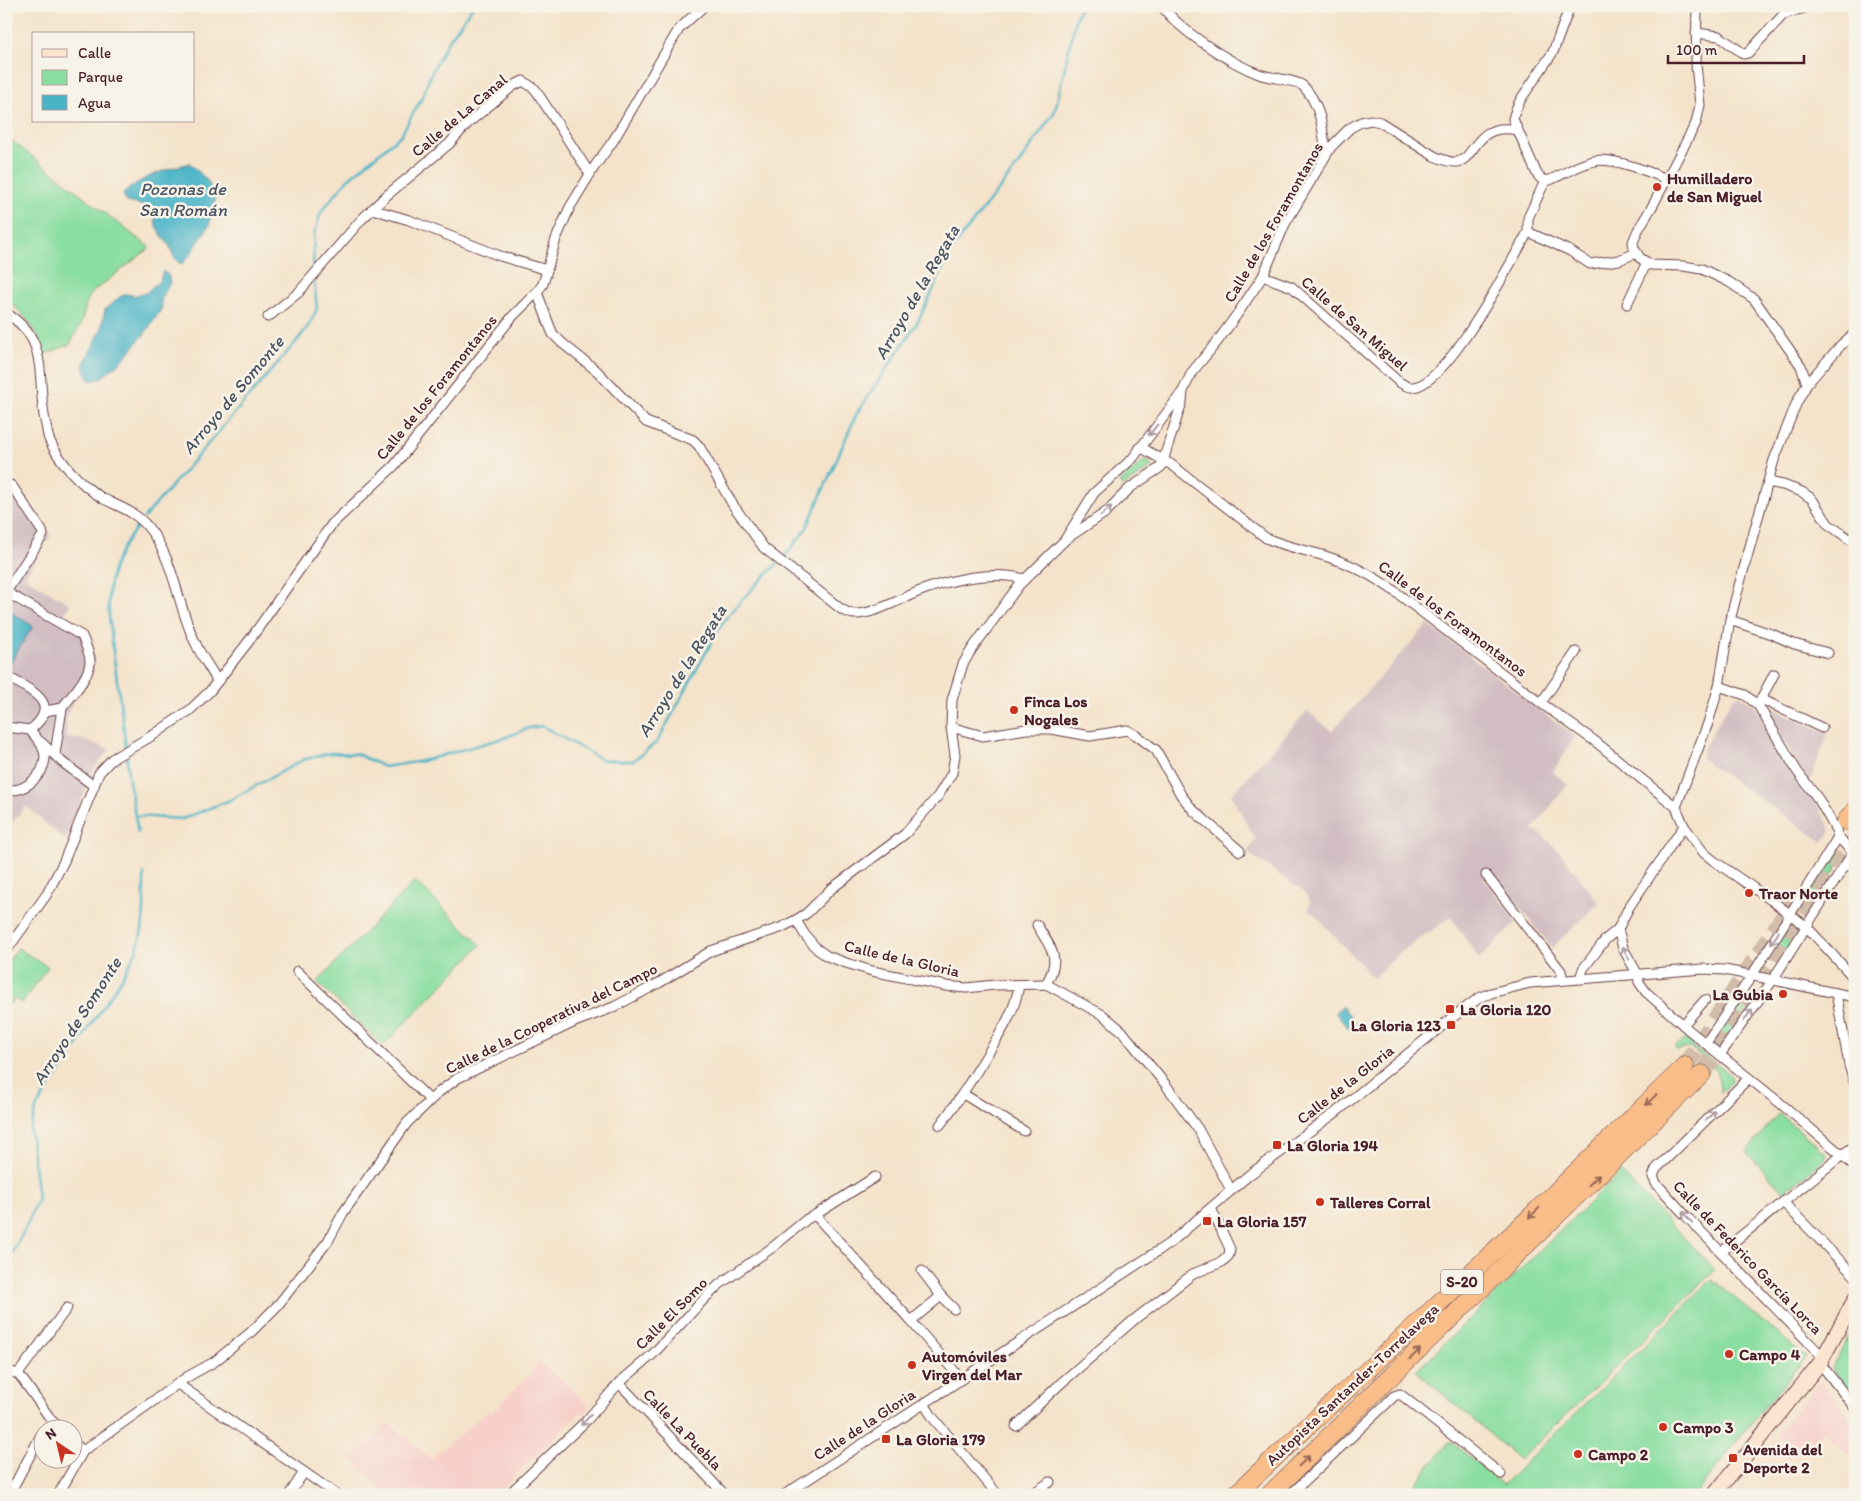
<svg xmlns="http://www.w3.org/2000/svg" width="1861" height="1501" font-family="Itim,sans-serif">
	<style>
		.built { fill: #f7d0ca }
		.industrial { fill: #d2bec2 }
		.green { fill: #8adea1; stroke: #6a7e66 }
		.water { fill: #4ab4c7; stroke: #4a6a79 }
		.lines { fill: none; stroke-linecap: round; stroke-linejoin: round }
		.stream { stroke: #4ab4c7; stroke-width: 2.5 }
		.highway-tunnel { stroke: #d2bcaa; stroke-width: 18; stroke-dasharray: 18 9; stroke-linecap: butt }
		.street-casing { stroke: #643c43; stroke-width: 11 }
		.secondary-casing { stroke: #643c43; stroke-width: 16 }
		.highway-casing { stroke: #643c43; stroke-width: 19 }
		.street { stroke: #fff; stroke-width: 9 }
		.secondary { stroke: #fce5d0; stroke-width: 14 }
		.highway { stroke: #f8bd89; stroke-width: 18 }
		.oneway { stroke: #ae9aa0 }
		.oneway2 { stroke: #986655 }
		.poi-dot { fill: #c8321e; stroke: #f7f3e8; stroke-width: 2 }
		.labels { text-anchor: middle; stroke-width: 5; stroke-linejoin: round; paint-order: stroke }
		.shield { fill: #f7f3e8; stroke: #7e5f64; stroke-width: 1 }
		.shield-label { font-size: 15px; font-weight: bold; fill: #4a1f2b }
		.street-label { font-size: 16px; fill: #4a1f2b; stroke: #f7f3e8 }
		.poi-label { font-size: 16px; font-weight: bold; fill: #4a1f2b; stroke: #f7f3e8; text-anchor: start }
		.water-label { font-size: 18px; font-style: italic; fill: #4a5362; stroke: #f7f3e8 }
	</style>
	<rect width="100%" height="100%" fill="#f7f3e8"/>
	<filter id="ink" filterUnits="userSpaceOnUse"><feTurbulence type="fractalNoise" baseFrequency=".02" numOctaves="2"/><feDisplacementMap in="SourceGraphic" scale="10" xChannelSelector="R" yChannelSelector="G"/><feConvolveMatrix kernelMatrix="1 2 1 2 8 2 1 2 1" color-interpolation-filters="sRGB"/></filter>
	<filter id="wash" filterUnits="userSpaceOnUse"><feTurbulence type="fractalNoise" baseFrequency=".0096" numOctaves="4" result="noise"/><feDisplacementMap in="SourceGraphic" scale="20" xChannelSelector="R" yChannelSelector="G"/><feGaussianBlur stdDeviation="1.12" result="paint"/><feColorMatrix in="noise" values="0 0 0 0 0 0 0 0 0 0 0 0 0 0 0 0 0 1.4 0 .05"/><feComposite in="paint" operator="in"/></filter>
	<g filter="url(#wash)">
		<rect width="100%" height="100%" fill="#f4e3ca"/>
		<!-- built -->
		<g class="built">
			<path d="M 538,1361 L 565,1383 L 590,1408 L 583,1415 L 580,1413 L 495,1495 L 388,1495 L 352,1459 L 388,1423 L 431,1459 L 488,1411 L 492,1413 L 527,1377 Z"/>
			<path d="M 1821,1381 L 1855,1423 L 1855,1449 L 1849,1455 L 1823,1433 L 1799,1453 L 1777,1433 Z"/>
		</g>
		<!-- industrial -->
		<g class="industrial">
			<path d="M 6,478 L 18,485 L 49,531 L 50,536 L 25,577 L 70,604 L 63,617 L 64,621 L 86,635 L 90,641 L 95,662 L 93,669 L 71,705 L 66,718 L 67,738 L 80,739 L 110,749 L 94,769 L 65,840 L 26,806 L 6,830 Z"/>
			<path d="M 1428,624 L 1575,737 L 1553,772 L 1568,784 L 1532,830 L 1541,834 L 1560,852 L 1599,903 L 1552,948 L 1490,871 L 1483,878 L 1509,911 L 1516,923 L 1479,959 L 1451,917 L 1402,951 L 1373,978 L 1315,915 L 1309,910 L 1310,901 L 1303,891 L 1247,852 L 1256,840 L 1231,795 L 1307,711 L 1332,731 Z"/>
			<path d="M 1736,696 L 1741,696 L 1754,705 L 1820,809 L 1831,831 L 1823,842 L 1702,759 L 1702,750 L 1732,699 Z"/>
			<path d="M 1766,705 L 1828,734 L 1809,783 L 1763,707 Z"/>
		</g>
		<!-- green -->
		<g class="green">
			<path d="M 6,136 L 150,248 L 95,290 L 89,296 L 80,326 L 69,345 L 45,354 C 38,331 25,314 6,299 Z"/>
			<path d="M 1146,459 L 1152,467 L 1126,485 L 1125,484 L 1122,486 L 1119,483 Z"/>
			<path d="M 1833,852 L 1840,854 L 1841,860 L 1811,909 L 1806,913 L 1801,912 L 1799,907 Z"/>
			<path d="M 415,881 L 481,945 L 383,1046 L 317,982 Z"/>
			<path d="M 1789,925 L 1794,927 L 1797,933 L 1783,957 L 1772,950 Z"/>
			<path d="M 18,948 L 48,967 L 22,1003 L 14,999 L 6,1009 L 6,964 Z"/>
			<path d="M 1744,994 L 1758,996 L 1722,1045 L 1716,1044 L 1714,1038 Z"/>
			<path d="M 1684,1040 L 1688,1040 L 1696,1044 L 1693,1047 L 1731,1075 L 1732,1082 L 1721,1093 L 1717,1071 L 1691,1048 L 1680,1049 L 1678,1051 L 1674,1047 Z"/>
			<path d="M 1779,1113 L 1825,1152 L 1827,1155 L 1825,1159 L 1784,1192 L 1746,1152 Z"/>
			<path d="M 1621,1172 L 1715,1270 L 1520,1460 L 1416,1371 Z"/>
			<path d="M 1712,1279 L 1806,1357 L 1747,1428 L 1695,1495 L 1406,1495 L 1450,1441 L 1503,1485 Z"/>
			<path d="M 1855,1326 L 1855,1398 L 1831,1368 Z"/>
		</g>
		<!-- water -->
		<g class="water">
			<path d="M 190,163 L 207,180 L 216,197 L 209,226 L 189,257 L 183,263 L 179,263 L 174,257 L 170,247 L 160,233 L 156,226 L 154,211 L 150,207 L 126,202 L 123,194 C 141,176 167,169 190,163 Z"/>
			<path d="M 163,271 L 169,276 L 170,283 L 161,300 L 162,308 L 146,332 L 121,362 L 101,378 L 92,381 L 89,380 L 84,367 L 84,363 L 101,330 L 105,309 L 121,296 L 127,294 L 136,296 L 146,293 L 160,280 Z"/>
			<path d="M 6,609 L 33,626 L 9,665 L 6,663 Z"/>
			<path d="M 1342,1006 L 1358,1025 L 1351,1031 L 1335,1012 Z"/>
		</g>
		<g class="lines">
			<!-- stream -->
			<g class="stream">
				<path d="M 313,271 L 314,235 L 321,212 L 348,179 L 401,135 L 423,96 L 431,74 L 447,43 L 473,6"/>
				<path d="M 144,518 L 296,342 L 309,325 L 317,309 L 314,279"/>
				<path d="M 782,560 L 806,529 L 857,413 L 917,323 L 954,246 L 1018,165 L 1055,111 L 1076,17 L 1081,6"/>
				<path d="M 126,748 C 122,709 115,672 111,633 C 109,617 107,600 110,583 C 113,562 127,539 141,522"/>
				<path d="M 127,753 L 128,775 L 138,833"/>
				<path d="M 135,816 L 182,819 L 228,801 L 303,760 L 330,753 L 357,754 L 384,767 L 422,761 L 504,738 L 529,728 L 542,726 L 602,760 L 633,761 L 657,742 L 722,623 L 749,592 L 778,563"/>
				<path d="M 6,1264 L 25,1229 L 38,1199 L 30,1129 L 37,1106 L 122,978 L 137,950 L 142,930 L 144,911 L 144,873"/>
			</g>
		</g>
	</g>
	<g filter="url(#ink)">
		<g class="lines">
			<!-- highway-tunnel -->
			<g class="highway-tunnel">
				<path d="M 1685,1066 L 1793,903"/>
				<path d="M 1702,1074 L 1855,840"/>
			</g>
			<defs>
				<g id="street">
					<path d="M 1162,6 C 1180,31 1230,63 1259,74 C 1269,78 1297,80 1303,86 C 1321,104 1323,131 1326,154"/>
					<path d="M 1570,6 L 1553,52 L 1521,99 L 1516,109 L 1513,119 L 1536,172 C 1540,179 1542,181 1550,180 C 1564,174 1579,164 1594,161 C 1613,157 1649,172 1667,179"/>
					<path d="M 1697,6 L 1696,64 L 1700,105 L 1696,123 L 1653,205 L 1638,230 L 1633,242 L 1634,248 L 1640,258 L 1651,265 L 1683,266 L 1702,269 L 1729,282 L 1754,299 L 1801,366 L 1807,384"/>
					<path d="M 1696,33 L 1719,36 L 1744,54 L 1748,53 L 1784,14 L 1811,6"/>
					<path d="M 372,209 L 409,220 L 500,256 L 547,270"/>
					<path d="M 1528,232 L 1570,251 L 1590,264 L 1619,260 L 1636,253"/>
					<path d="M 1263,276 L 1292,287 L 1399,382 C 1403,384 1408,388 1413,387 C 1447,385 1511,262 1528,232 L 1528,218 L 1545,181"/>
					<path d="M 537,292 L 550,327 L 553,334 L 562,343 L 597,371 L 646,422 L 693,440 L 699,446 L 733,505 L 764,548 L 841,609 C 845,611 849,614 855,614 C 876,614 903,597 923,590 C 954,579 993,571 1025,579"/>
					<path d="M 1627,304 L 1647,262"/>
					<path d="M 6,313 C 51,341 36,377 45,421 C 47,427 47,434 49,439 C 59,462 81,485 102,498 C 117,506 136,512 147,526 C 175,558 177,607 196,644 C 201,656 209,666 215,677 L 220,680"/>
					<path d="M 268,317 L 298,293 L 361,220 L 386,196 L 449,144 L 468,123 L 513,86 L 523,81 L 535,89 L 590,174"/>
					<path d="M 1140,447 L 1172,465 L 1266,538 C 1288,548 1312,551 1334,559 C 1356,566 1374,577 1393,590 L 1541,703 L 1596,742 L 1676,807 L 1684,826 L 1704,853 L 1714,861 L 1771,900 L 1807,927 L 1855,979"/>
					<path d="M 1768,482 L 1783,485 L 1802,492 L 1812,499 L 1828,524 L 1855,543"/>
					<path d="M 6,483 L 12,486 L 42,531 L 43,535 L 6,592"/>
					<path d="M 1066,538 L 1094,493 L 1133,458 L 1183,391 L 1192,372 L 1217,342 L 1238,313 L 1263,276 L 1285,224 L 1331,147 L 1350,128 L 1361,122 L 1371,120 L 1380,122 L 1434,156 C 1441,159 1450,163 1457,162 C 1476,159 1475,121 1517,130"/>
					<path d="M 6,592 L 82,636 C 85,644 91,655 90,663 C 88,679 71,696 62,708 L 45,711"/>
					<path d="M 1730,620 L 1774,635 L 1794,644 L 1828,653"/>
					<path d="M 6,676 C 30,690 64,703 30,730 L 6,727"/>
					<path d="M 1719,686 L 1745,695 L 1758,705 L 1797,771 L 1819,800 L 1836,830 L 1838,837 L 1855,855"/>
					<path d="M 1761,699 L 1822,728"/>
					<path d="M 1541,703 L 1576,652"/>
					<path d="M 1758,705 L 1774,674"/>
					<path d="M 951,727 L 983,736 L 1026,729 L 1051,729 L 1090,736 L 1127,730 L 1136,735 L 1156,750 L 1181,795 L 1193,810 L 1240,851"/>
					<path d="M 41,742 L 62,762 L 94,786"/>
					<path d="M 55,754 L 62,708"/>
					<path d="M 6,789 C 24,794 44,775 45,758 C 45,746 37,739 30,730"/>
					<path d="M 1676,807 L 1708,723 L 1719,686 L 1730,620 L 1739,586 L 1774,460 L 1797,402 L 1807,384 L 1841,345 L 1855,333"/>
					<path d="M 1846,864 L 1855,869"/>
					<path d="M 1486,875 L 1561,971 L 1563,980"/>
					<path d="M 796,920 L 805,935 L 817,949 L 827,956 L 846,963 L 872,971 L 946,986 L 966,988 L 995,985 L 1046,984 L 1103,1015 L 1122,1031 L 1166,1085 L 1198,1129 L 1231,1190"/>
					<path d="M 1037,925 C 1051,949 1062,957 1046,984"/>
					<path d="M 1618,929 L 1623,948 L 1638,975 L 1639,982 L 1646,992 L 1690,1031 L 1780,1103 L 1855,1166"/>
					<path d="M 6,951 L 47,894 L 64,861 L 99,773 L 112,759 L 155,734 L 190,710 L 210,691 L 249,641 L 332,524 L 394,466 L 512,317 L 537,292 L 543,284 L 556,239 L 570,207 L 595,166 L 613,141 L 679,29 L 704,6"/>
					<path d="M 297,971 L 429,1099"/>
					<path d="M 1580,979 L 1583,969 L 1606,939 L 1618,929 L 1629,907 L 1684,826"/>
					<path d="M 1836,993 L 1849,1065 L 1855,1085"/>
					<path d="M 1683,1025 L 1705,1000"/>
					<path d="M 1706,1043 L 1751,977 L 1838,837"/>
					<path d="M 1720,1055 L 1772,981 L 1852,854"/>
					<path d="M 1749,1078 L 1656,1169 L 1653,1177 L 1656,1183 L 1685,1215 L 1823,1357"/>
					<path d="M 963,1094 L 1024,1131"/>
					<path d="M 940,1125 C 957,1103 971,1081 985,1058 C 999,1035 1015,1013 1019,985"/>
					<path d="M 1783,1202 L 1855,1276"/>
					<path d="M 815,1215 L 911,1321 L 961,1379"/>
					<path d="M 1721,1252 L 1855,1145"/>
					<path d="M 922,1271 L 941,1296 L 954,1309"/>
					<path d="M 911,1321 L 941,1296"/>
					<path d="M 1820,1363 L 1855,1408"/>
					<path d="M 6,1370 L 18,1374 L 23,1380 L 52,1421 L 60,1428"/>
					<path d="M 18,1374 L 67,1308"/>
					<path d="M 619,1383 L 725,1495"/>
					<path d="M 178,1384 L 337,1495"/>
					<path d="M 924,1404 L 934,1419 L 998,1495"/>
					<path d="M 1016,1426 L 1060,1384 L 1135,1319 L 1193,1274 L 1222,1262 L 1229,1255 L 1230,1249 L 1211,1208"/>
					<path d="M 72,1441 L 83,1451"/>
					<path d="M 9,1495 L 42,1433"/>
					<path d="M 58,1495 L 83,1451 L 187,1377 L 214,1362 L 251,1332 L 278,1305 L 328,1241 L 343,1213 L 407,1123 L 439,1092 L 458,1078 L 577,1021 L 614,1007 L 659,983 L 711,951 L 780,928 L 796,920 L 807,913 L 831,889 L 905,834 L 938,796 L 952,773 L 955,755 L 951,727 L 952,700 L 963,664 L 972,649 L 1019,585 L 1066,539 L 1105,513 L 1130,488 L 1161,467 L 1182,402 L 1183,391"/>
					<path d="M 289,1495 L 304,1472"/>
					<path d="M 508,1495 L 587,1420 L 619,1383 L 653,1354 L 705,1298 L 720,1284 L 773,1247 L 807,1219 L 815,1215 L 875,1177"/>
					<path d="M 784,1495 L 1170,1243 L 1249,1175 L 1335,1113 L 1453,1017 L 1479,998 L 1491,993 L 1530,983 L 1703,969 L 1725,970 L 1855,997"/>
					<path d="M 1030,1495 L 1050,1482"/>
					<path d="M 1290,1495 L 1385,1405 L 1394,1396 L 1400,1394 L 1501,1474"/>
				</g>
				<path id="secondary" d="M 1714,1495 L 1820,1363 L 1855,1299"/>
				<g id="highway">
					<path d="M 1846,821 L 1855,810"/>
					<path d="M 1235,1495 L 1524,1223 L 1685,1066"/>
					<path d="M 1269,1495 L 1702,1074"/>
				</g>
			</defs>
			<!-- street casing -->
			<use href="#street" class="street-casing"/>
			<!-- secondary casing -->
			<use href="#secondary" class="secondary-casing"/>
			<!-- highway casing -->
			<use href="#highway" class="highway-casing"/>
			<!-- street -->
			<use href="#street" class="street"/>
			<!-- secondary -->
			<use href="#secondary" class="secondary"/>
			<!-- highway -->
			<use href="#highway" class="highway"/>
		</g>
		<!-- one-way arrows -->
		<defs><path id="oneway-shaft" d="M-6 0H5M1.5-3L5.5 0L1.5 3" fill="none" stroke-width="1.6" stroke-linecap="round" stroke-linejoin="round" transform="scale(1.25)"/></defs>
		<g class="oneway">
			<use href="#oneway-shaft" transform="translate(1153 430) rotate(129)"/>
			<use href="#oneway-shaft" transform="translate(1106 511) rotate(-41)"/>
			<use href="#oneway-shaft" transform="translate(1775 938) rotate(122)"/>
			<use href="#oneway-shaft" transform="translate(1626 953) rotate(-118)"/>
			<use href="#oneway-shaft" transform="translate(1748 1015) rotate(-55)"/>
			<use href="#oneway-shaft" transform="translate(1710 1116) rotate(-45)"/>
			<use href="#oneway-shaft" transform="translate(1687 1217) rotate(-133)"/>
			<use href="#oneway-shaft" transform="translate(586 1420) rotate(133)"/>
		</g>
		<g class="oneway2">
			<use href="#oneway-shaft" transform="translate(1651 1100) rotate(136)"/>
			<use href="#oneway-shaft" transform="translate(1594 1180) rotate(-44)"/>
			<use href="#oneway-shaft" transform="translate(1534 1213) rotate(136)"/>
			<use href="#oneway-shaft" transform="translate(1415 1354) rotate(-44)"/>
			<use href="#oneway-shaft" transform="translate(1304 1461) rotate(-44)"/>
		</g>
	</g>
	<!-- markers -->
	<g class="poi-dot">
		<circle cx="1657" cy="187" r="5"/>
		<circle cx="1014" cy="710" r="5"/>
		<circle cx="1749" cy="893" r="5"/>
		<circle cx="1783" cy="994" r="5"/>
		<rect x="1445" y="1004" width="10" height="10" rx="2.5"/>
		<rect x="1446" y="1020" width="10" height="10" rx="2.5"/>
		<rect x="1272" y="1140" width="10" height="10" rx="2.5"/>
		<circle cx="1320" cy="1202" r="5"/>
		<rect x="1202" y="1216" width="10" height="10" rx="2.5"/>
		<circle cx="1729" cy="1354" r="5"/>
		<circle cx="912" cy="1365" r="5"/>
		<circle cx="1663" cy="1427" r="5"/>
		<rect x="881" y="1434" width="10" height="10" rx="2.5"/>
		<circle cx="1578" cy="1454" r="5"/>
		<rect x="1728" y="1453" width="10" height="10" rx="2.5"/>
	</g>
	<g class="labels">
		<!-- shield labels -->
		<rect class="shield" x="1441" y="1269.5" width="42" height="25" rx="4"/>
		<g class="shield-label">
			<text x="1462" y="1287">S-20</text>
		</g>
		<!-- street labels -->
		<g class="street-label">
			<text transform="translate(459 115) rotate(-40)" y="6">Calle de La Canal</text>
			<text transform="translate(1273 222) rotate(-60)" y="6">Calle de los Foramontanos</text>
			<text transform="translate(1355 323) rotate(41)" y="6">Calle de San Miguel</text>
			<text transform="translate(436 387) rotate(-51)" y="6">Calle de los Foramontanos</text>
			<text transform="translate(1453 618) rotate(37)" y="6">Calle de los Foramontanos</text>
			<text transform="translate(902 958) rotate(13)" y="6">Calle de la Gloria</text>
			<text transform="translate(551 1018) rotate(-26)" y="6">Calle de la Cooperativa del Campo</text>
			<text transform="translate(1345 1084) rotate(-38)" y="6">Calle de la Gloria</text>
			<text transform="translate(1748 1257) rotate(46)" y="6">Calle de Federico García Lorca</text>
			<text transform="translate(671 1313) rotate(-45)" y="6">Calle El Somo</text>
			<text transform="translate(1352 1384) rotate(-43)" y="6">Autopista Santander-Torrelavega</text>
			<text transform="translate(864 1424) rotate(-33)" y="6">Calle de la Gloria</text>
			<text transform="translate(683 1429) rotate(46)" y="6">Calle La Puebla</text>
		</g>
		<!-- poi labels -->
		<g class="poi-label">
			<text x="1667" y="184">Humilladero<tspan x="1667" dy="18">de San Miguel</tspan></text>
			<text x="1024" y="707">Finca Los<tspan x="1024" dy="18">Nogales</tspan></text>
			<text x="1759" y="899">Traor Norte</text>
			<text x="1773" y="1000" text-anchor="end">La Gubia</text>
			<text x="1460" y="1015">La Gloria 120</text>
			<text x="1441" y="1031" text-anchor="end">La Gloria 123</text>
			<text x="1287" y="1151">La Gloria 194</text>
			<text x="1330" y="1208">Talleres Corral</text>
			<text x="1217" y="1227">La Gloria 157</text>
			<text x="1739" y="1360">Campo 4</text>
			<text x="922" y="1362">Automóviles<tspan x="922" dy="18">Virgen del Mar</tspan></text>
			<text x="1673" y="1433">Campo 3</text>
			<text x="896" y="1445">La Gloria 179</text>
			<text x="1743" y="1455">Avenida del<tspan x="1743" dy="18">Deporte 2</tspan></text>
			<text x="1588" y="1460">Campo 2</text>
		</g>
		<!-- water labels -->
		<g class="water-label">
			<text x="183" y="195">Pozonas de<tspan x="183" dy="21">San Román</tspan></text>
			<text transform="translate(917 292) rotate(-60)" y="6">Arroyo de la Regata</text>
			<text transform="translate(233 395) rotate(-50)" y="6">Arroyo de Somonte</text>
			<text transform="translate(682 671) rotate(-58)" y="6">Arroyo de la Regata</text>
			<text transform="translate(77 1021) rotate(-57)" y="6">Arroyo de Somonte</text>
		</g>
	</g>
	<!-- margin -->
	<rect width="1861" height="1501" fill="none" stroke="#f7f3e8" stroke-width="25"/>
	<!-- legend -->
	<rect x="32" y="32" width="162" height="90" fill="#f7f3e8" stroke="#b29e9c"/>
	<rect x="42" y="49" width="25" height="8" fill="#fce5d0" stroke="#b29e9c"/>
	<text x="78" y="58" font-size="15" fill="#4a1f2b">Calle</text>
	<rect x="42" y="70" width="25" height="15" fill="#8adea1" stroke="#b29e9c"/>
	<text x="78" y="82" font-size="15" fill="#4a1f2b">Parque</text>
	<rect x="42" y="95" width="25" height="15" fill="#4ab4c7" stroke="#b29e9c"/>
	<text x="78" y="108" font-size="15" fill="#4a1f2b">Agua</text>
	<!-- north arrow -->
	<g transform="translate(58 1444) rotate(325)"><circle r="24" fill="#f7f3e8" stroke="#b29e9c"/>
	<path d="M0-4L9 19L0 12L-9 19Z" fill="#c8321e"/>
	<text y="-8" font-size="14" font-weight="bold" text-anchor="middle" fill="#4a1f2b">N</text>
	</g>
	<!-- scale -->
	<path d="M1668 55v8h136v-8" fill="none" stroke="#4a1f2b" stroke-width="2.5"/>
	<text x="1676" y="55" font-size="15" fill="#4a1f2b" stroke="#f7f3e8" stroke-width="4" paint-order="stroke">100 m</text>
</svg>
